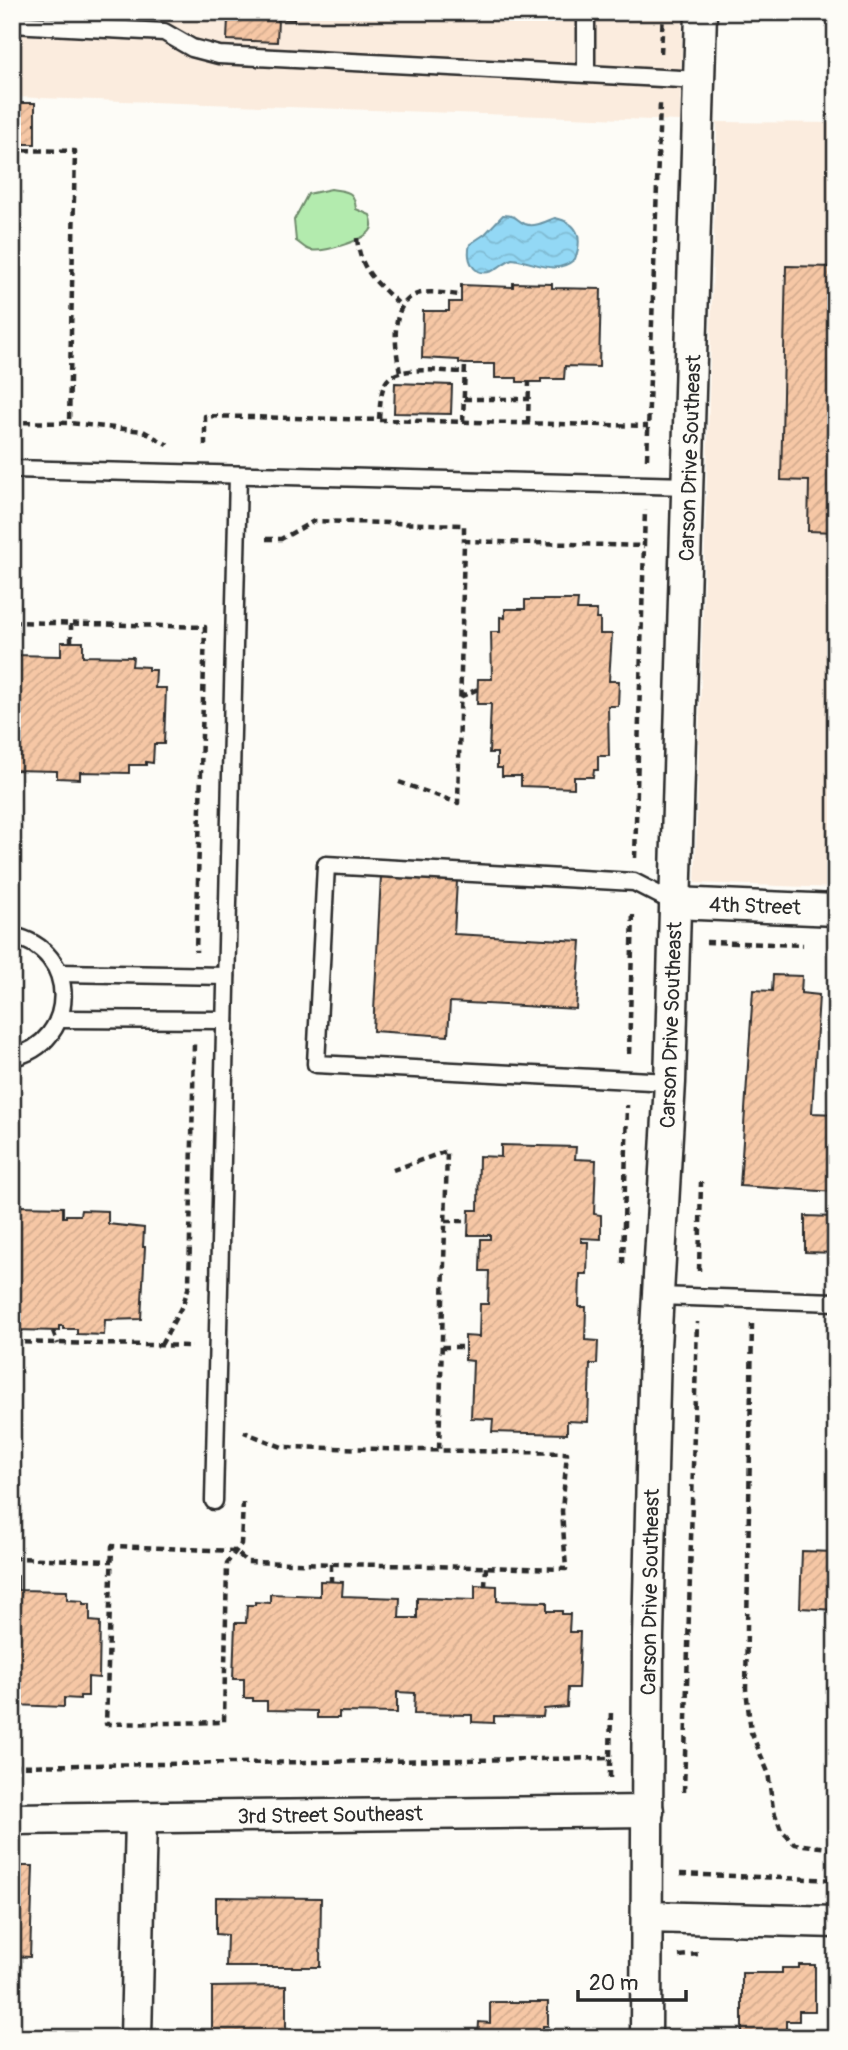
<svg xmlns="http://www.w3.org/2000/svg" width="848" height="2050" font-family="Pangolin,sans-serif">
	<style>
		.built { fill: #fbecde }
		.green { fill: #b3ebae; stroke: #6f8b6c; stroke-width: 2 }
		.water { fill: url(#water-waves); stroke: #6993a4; stroke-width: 2 }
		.building { fill: url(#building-hatch); stroke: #2b2b2b; stroke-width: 2 }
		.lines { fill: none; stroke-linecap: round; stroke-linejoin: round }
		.service-casing { stroke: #2b2b2b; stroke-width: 21 }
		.minor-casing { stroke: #2b2b2b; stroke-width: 35 }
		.path { stroke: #2b2b2b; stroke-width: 4.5; stroke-dasharray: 7 5; stroke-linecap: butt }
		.service { stroke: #fdfcf7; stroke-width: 16 }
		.minor { stroke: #fdfcf7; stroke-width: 30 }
		.labels { text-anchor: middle; stroke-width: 5; stroke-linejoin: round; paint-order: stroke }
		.street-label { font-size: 21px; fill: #2b2b2b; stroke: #fdfcf7 }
	</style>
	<defs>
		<pattern id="water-waves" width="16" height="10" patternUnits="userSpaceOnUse" patternTransform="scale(1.75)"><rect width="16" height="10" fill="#93d8f5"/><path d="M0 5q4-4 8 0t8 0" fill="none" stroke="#7fbad2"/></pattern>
		<pattern id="building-hatch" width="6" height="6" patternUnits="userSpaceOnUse" patternTransform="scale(1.75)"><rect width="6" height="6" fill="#f6c7a5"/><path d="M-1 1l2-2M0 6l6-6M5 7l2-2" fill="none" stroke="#d3ab8e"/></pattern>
	</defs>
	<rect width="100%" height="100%" fill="#fdfcf7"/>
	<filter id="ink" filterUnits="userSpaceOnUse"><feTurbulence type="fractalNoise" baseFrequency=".0143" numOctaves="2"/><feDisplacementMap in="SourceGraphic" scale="14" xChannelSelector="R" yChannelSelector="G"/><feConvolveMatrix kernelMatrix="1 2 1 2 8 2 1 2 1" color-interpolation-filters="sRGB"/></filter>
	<g filter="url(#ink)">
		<!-- built -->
		<g class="built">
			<path d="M 12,12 L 683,12 L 680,121 L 12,97 Z"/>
			<path d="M 717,122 L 836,123 L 836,888 L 695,883 Z"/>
		</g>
		<!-- green -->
		<path class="green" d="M 331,189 C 348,192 354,190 356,209 L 370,215 C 372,220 374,226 370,231 C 362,241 323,253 310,250 C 305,249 301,244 296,241 L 294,220 L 308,194 Z"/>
		<!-- water -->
		<path class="water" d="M 503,215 C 519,216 514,219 525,224 C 535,228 546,221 555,218 C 579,223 583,238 575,259 C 554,277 535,261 512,259 C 504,262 499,268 492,271 C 473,278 466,259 470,244 L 485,234 Z"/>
		<!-- building -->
		<g class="building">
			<path d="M 35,12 L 294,12 L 294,20 L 278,19 L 277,42 L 227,40 L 228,18 Z"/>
			<rect x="12" y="103" width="23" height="41"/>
			<path d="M 786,266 L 836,267 L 836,532 L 808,531 L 809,481 L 781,480 Z"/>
			<path d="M 513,283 L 552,284 L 552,288 L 601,289 L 599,367 L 565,366 L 564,379 L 541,379 L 541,382 L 517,382 L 517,378 L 495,378 L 495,364 L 465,364 L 459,363 L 459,360 L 422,358 L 423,311 L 449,311 L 449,302 L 461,302 L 461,285 L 513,287 Z"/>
			<path d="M 395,383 L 452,385 L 451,414 L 394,413 Z"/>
			<path d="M 525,600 L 578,600 L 577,610 L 597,610 L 596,619 L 600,619 L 600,634 L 612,634 L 609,681 L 619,681 L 618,706 L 608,706 L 609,756 L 598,756 L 598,770 L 594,770 L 593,777 L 574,777 L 574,788 L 521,786 L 521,776 L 502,776 L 502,768 L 497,768 L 497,753 L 489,753 L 491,704 L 477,704 L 478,679 L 492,679 L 491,632 L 500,632 L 500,617 L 505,618 L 505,609 L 525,609 Z"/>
			<path d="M 61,642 L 83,642 L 83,656 L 133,657 L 132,666 L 148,667 L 148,670 L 156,670 L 155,688 L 166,688 L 164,744 L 154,744 L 153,763 L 146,762 L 146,765 L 129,765 L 129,773 L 80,772 L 80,779 L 57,778 L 57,771 L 12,770 L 12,655 L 61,656 Z"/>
			<path d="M 381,876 L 457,881 L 454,934 L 581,941 L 576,1009 L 450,1002 L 448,1036 L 373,1031 Z"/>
			<path d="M 773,975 L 802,976 L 801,993 L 819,995 L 812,1113 L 836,1114 L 836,1192 L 740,1186 L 753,990 L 772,991 Z"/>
			<path d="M 501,1145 L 576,1147 L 575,1159 L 596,1160 L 594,1214 L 601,1215 L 601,1239 L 581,1238 L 581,1242 L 588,1242 L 587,1274 L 580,1274 L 579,1307 L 586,1307 L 585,1340 L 598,1341 L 597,1364 L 590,1364 L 588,1422 L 567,1421 L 567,1434 L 492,1432 L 493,1419 L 471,1418 L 473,1361 L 465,1360 L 465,1336 L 479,1337 L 480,1304 L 488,1304 L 489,1271 L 480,1271 L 481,1239 L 490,1239 L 490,1235 L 468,1235 L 469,1210 L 478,1210 L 479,1156 L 501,1157 Z"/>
			<path d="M 19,1206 L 63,1207 L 63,1217 L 66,1217 L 66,1215 L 80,1215 L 81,1210 L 108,1211 L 108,1224 L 144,1228 L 143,1247 L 145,1247 L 141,1319 L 105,1320 L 104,1335 L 77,1334 L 77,1329 L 63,1329 L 63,1326 L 59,1326 L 59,1331 L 16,1330 L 16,1325 L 12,1325 L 12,1213 L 19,1216 Z"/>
			<path d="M 805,1216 L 836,1217 L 836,1253 L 805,1252 Z"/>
			<path d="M 802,1551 L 836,1552 L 836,1610 L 800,1608 Z"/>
			<path d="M 12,1575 L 18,1576 L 18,1590 L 67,1591 L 67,1600 L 83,1601 L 83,1604 L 90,1604 L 90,1621 L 100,1622 L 99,1678 L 88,1677 L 88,1696 L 80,1696 L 80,1699 L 64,1698 L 64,1707 L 14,1705 L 14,1712 L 12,1712 Z"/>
			<path d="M 320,1581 L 343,1582 L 342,1596 L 400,1598 L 399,1618 L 417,1618 L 417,1598 L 475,1600 L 475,1585 L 497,1586 L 497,1601 L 547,1602 L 547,1611 L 562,1611 L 562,1614 L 570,1614 L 569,1632 L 580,1632 L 578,1688 L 568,1688 L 567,1707 L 544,1709 L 543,1717 L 494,1716 L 494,1723 L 472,1722 L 472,1715 L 414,1714 L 415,1693 L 397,1692 L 397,1713 L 339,1712 L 339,1718 L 317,1718 L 317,1711 L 267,1710 L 267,1701 L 253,1701 L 253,1698 L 244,1698 L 244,1679 L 233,1679 L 235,1623 L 246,1623 L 247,1605 L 255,1605 L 255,1602 L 270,1603 L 270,1594 L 320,1596 Z"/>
			<path d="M 12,1866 L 33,1866 L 30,1957 L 12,1956 Z"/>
			<path d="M 216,1897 L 321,1898 L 320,1967 L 226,1967 L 227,1935 L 216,1934 Z"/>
			<path d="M 799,1965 L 815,1965 L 815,2011 L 799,2011 L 799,2021 L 786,2021 L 786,2038 L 742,2038 L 742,1973 L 782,1973 L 782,1968 L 799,1968 Z"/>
			<path d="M 286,1986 L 286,2037 L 212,2038 L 212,1987 Z"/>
			<path d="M 490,2002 L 548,2002 L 548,2026 L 543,2026 L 543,2038 L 478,2038 L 479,2022 L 490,2023 Z"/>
		</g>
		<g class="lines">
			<defs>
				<g id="service">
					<path d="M 12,24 L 164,32 L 192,48 L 219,55 L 700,80"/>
					<path d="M 586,73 L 586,12"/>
					<path d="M 12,469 L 689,486"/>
					<path d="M 12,936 C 80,949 79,1043 12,1057"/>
					<path d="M 59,973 L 226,976"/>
					<path d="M 59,1019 L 225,1020"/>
					<path d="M 670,1082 L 316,1064 L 326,865 L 634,882 L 675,903"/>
					<path d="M 658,1296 L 836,1302"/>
					<path d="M 214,1501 L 238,475"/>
				</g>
				<g id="minor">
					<path d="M 675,903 L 836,910"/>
					<path d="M 12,1819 L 648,1811"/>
					<path d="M 647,1917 L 836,1922"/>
					<path d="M 136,2038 L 141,1818"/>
					<path d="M 646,2038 L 648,1637 L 655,1347 L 670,1082 L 701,12"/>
				</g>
			</defs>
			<!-- service casing -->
			<use href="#service" class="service-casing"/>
			<!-- minor casing -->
			<use href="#minor" class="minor-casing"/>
			<!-- path -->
			<g class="path">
				<path d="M 661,53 L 663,12"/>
				<path d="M 12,150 L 75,151 L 69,423"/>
				<path d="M 357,238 C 360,272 378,283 401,306"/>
				<path d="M 400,372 C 395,347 388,300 421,293 C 434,291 448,294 461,295"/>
				<path d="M 464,399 L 529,399"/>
				<path d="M 379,419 C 380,408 380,391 386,382 C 396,364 446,372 465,372"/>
				<path d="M 12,422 L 69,423 L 143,431 L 168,445"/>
				<path d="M 463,422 L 465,364"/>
				<path d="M 528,423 L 529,382"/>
				<path d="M 205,446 L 205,416 L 648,426"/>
				<path d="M 647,459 L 660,104"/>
				<path d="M 266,539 L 281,539 L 314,521 L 464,525 L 464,541"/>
				<path d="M 12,622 L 205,627 L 196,952"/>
				<path d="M 71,642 L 71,624"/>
				<path d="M 460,697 L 478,689"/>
				<path d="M 399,782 L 458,803 L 464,541 L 644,546"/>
				<path d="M 635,858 L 645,510"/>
				<path d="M 706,942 L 803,945"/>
				<path d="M 629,1054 L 633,912"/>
				<path d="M 393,1170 L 447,1151 L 439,1451"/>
				<path d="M 445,1221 L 469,1221"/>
				<path d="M 623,1264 L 627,1105"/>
				<path d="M 699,1271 L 701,1182"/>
				<path d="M 752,1324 L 746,1689 L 751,1732 L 768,1772 L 773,1809 L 781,1830 L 795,1844 L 836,1849"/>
				<path d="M 53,1331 L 58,1344"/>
				<path d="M 12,1341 L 22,1330"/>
				<path d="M 12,1342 L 192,1346"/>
				<path d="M 161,1345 L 183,1304 L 189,1286 L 194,1044"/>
				<path d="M 442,1347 L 465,1347"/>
				<path d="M 243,1503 L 241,1544 L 227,1563 L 224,1722 L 106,1724 L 112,1546 L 235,1551 L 247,1562 L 566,1569 L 562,1511 L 567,1453 L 282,1447 L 244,1432"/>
				<path d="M 12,1558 L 112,1561"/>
				<path d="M 331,1564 L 331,1582"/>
				<path d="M 485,1586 L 486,1567"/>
				<path d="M 12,1766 L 610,1758 L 611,1710"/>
				<path d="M 610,1778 L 610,1758 L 612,1758"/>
				<path d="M 684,1792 L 697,1322"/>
				<path d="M 680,1874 L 836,1880"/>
				<path d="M 679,1956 L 699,1954"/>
			</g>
			<!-- service -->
			<use href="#service" class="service"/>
			<!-- minor -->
			<use href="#minor" class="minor"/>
		</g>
	</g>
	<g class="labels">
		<!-- street labels -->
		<g class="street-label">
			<text transform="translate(690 458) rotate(-88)" y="7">Carson Drive Southeast</text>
			<text transform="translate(755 906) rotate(2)" y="7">4th Street</text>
			<text transform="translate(671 1025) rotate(-88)" y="7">Carson Drive Southeast</text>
			<text transform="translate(650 1592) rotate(-89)" y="7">Carson Drive Southeast</text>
			<text transform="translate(330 1815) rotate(-1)" y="7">3rd Street Southeast</text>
		</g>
	</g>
	<!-- margin -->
	<rect width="848" height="2050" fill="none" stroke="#fdfcf7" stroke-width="42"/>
	<rect x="21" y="21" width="806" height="2008" fill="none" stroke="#2b2b2b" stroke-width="2.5" filter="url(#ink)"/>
	<!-- scale -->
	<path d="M578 1990v10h108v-10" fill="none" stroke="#2b2b2b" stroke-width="3.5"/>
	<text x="589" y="1990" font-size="21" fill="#2b2b2b" stroke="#fdfcf7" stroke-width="5" paint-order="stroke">20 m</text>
</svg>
